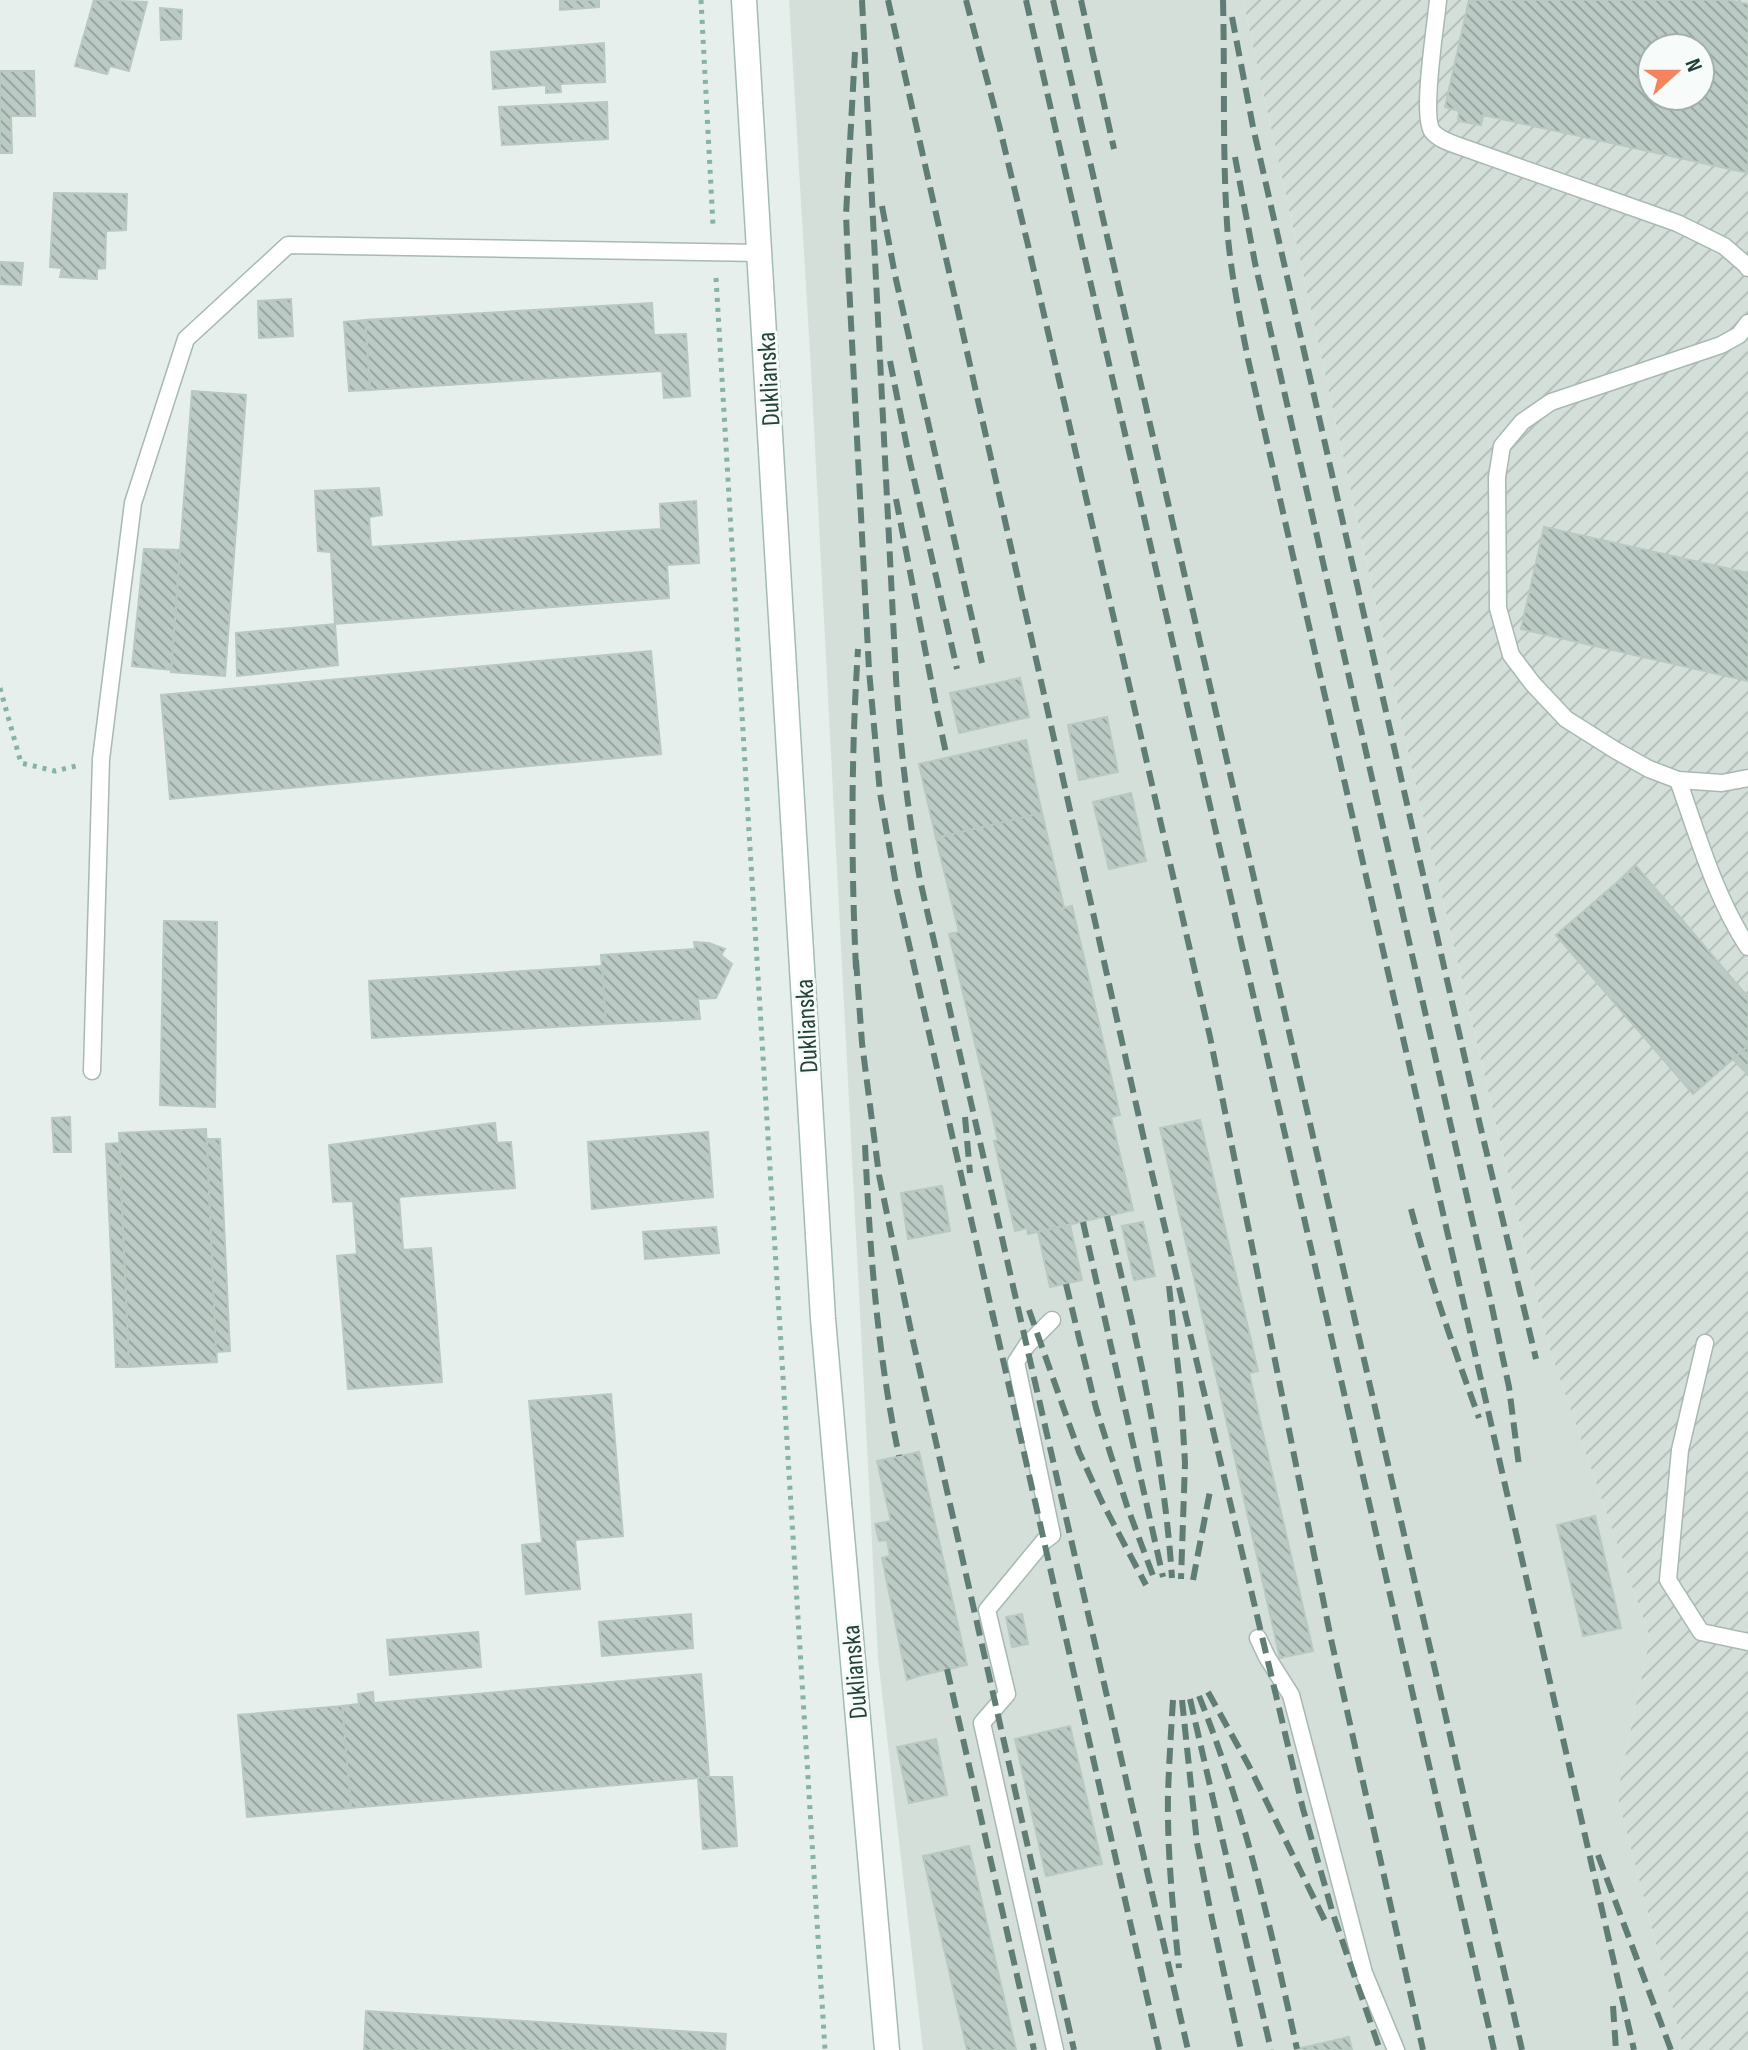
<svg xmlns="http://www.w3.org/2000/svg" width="1748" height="2050" font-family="'Sofia Sans Condensed',sans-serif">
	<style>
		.built { fill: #d4dfda }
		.industrial { fill: url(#industrial-furrows); fill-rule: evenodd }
		.building { fill: url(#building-back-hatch); stroke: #b8c9c2; stroke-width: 2; fill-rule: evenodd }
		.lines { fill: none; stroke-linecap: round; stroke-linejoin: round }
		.lane-casing { stroke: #a8b8b2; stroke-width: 19 }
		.secondary-casing { stroke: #a4bbb3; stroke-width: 27 }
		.path { stroke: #86b3a5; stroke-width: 5; stroke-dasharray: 4 6; stroke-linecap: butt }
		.lane { stroke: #fff; stroke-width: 16 }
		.secondary { stroke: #fff; stroke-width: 24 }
		.rail { stroke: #5f7d75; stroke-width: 6; stroke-dasharray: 16 8; stroke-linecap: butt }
		.labels { text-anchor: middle; stroke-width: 6; stroke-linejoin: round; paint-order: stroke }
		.street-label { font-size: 26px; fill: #24423a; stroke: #f7fbf9 }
	</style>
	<defs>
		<pattern id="industrial-furrows" width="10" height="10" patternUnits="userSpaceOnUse" patternTransform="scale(2)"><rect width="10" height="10" fill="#d4dfda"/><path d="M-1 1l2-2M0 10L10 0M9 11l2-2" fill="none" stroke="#b6c1bc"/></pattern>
		<pattern id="building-back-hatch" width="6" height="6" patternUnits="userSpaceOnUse" patternTransform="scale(2)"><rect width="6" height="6" fill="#bbcac4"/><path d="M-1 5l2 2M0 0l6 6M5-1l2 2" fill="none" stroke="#98a6a0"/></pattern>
	</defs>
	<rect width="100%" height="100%" fill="#e6efeb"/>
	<!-- built -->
	<path class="built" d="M 789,0 L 1243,0 L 1412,769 L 1549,1347 L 1650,1638 L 1617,1795 L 1681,2039 L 1686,2050 L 923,2050 L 878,1658 L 811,370 Z"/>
	<!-- industrial -->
	<path class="industrial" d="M 1243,0 L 1748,0 L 1748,2050 L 1686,2050 L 1681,2039 L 1617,1795 L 1650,1638 L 1549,1347 L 1412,769 ZM 1652,48 L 1700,48 L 1700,96 L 1652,96 Z"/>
	<!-- building -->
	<g class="building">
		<path d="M 94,0 L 147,2 L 129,71 L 110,66 L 107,74 L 75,66 Z"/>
		<path d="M 560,0 L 599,0 L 599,7 L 560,10 Z"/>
		<path d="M 1469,0 L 1728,0 L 1748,4 L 1748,173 L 1483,115 L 1481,125 L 1458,121 L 1459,111 L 1445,107 ZM 1652,48 L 1700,48 L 1700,96 L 1652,96 Z"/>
		<path d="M 160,8 L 182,10 L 181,39 L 161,40 Z"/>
		<path d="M 604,43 L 605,82 L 560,84 L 561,92 L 546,93 L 546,85 L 493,89 L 491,52 Z"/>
		<path d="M 0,71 L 34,71 L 35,116 L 11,116 L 12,153 L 0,153 Z"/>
		<path d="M 607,102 L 608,139 L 502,145 L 499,107 Z"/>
		<path d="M 54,193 L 127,194 L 126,230 L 106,231 L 105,268 L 97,269 L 97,279 L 60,277 L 62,268 L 50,267 Z"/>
		<path d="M 0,262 L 23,263 L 21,285 L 0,284 Z"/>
		<path d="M 291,299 L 293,336 L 259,338 L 258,301 Z"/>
		<path d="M 652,303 L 654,335 L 686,334 L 690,396 L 664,398 L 662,371 L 370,390 L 365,320 Z"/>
		<path d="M 365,320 L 370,390 L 349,391 L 344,322 Z"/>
		<path d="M 192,391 L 246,395 L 225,676 L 171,672 Z"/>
		<path d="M 379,488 L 382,515 L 369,517 L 371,547 L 661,529 L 660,504 L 696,501 L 699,563 L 667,565 L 669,598 L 335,624 L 331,552 L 318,551 L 315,491 Z"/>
		<path d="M 1544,527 L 1748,573 L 1748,681 L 1521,629 Z"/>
		<path d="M 144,549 L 180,550 L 171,670 L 132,666 Z"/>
		<path d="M 335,624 L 338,665 L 237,676 L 236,633 Z"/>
		<path d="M 651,651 L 661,754 L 170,799 L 161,695 Z"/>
		<path d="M 1020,678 L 1029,717 L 959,733 L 950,693 Z"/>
		<path d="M 1107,717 L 1118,772 L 1079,780 L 1068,725 Z"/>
		<path d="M 1026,740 L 1042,813 L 936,838 L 919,764 Z"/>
		<path d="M 1131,793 L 1146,861 L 1109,869 L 1093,802 Z"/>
		<path d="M 1042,813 L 1064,908 L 1072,906 L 1120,1115 L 1111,1117 L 1133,1210 L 1028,1234 L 1027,1228 L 1015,1231 L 994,1141 L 998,1140 L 949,934 L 959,932 L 936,838 Z"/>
		<path d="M 1636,866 L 1748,997 L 1748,1046 L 1693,1094 L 1556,935 Z"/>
		<path d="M 164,921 L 217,922 L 215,1107 L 160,1105 Z"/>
		<path d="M 694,942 L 709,943 L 725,949 L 721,955 L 732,964 L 716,998 L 698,999 L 700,1019 L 606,1024 L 601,955 L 695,949 Z"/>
		<path d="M 602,966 L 606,1024 L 372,1038 L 369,981 Z"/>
		<path d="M 1748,1046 L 1748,1075 L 1733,1059 Z"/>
		<path d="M 70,1117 L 71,1152 L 54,1152 L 52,1118 Z"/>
		<path d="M 1200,1120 L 1258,1371 L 1249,1373 L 1313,1651 L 1280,1658 L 1160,1128 Z"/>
		<path d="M 495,1123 L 497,1143 L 511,1142 L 515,1188 L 399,1197 L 403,1250 L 431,1248 L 442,1382 L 348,1389 L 337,1256 L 357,1254 L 353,1201 L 333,1202 L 329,1145 Z"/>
		<path d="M 206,1129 L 217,1362 L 129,1367 L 119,1133 Z"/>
		<path d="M 708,1132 L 713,1197 L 592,1209 L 588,1142 Z"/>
		<path d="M 207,1139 L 220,1139 L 230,1351 L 216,1352 Z"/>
		<path d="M 119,1143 L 129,1367 L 116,1367 L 106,1144 Z"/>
		<path d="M 942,1186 L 950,1231 L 908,1239 L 901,1193 Z"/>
		<path d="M 1143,1222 L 1155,1276 L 1134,1280 L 1122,1226 Z"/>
		<path d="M 1070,1225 L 1082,1280 L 1050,1287 L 1038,1232 Z"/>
		<path d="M 716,1227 L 719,1253 L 645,1259 L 643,1232 Z"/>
		<path d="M 611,1394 L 623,1536 L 575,1540 L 580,1589 L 526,1594 L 522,1545 L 542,1543 L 529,1401 Z"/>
		<path d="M 919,1452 L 967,1665 L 922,1675 L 907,1680 L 882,1558 L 890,1556 L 887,1540 L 879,1541 L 875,1524 L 891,1521 L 877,1461 Z"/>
		<path d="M 1595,1516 L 1621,1628 L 1583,1636 L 1557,1525 Z"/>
		<path d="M 691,1614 L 693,1648 L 602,1656 L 599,1622 Z"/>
		<path d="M 1022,1614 L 1028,1644 L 1012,1647 L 1006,1617 Z"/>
		<path d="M 478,1632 L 481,1667 L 390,1675 L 387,1640 Z"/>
		<path d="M 701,1674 L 709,1777 L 351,1808 L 342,1706 L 359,1704 L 358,1694 L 373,1692 L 374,1703 Z"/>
		<path d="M 342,1706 L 351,1808 L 247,1817 L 238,1715 Z"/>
		<path d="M 1070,1726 L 1102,1864 L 1046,1876 L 1015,1739 Z"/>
		<path d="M 936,1739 L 947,1795 L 909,1803 L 897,1747 Z"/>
		<path d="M 709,1777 L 732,1777 L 737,1846 L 703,1849 L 698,1778 Z"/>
		<path d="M 969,1846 L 1016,2050 L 967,2050 L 923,1856 Z"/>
		<path d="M 366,2011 L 726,2034 L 725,2050 L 364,2050 Z"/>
		<path d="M 1349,2037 L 1352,2050 L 1294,2050 L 1297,2049 Z"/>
	</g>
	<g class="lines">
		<defs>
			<g id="lane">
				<path d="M 1438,0 C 1436,24 1421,114 1432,131 C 1438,139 1450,143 1459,146 L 1677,223 L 1724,246 L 1746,265 L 1748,268"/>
				<path d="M 1748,323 L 1739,335 L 1721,345 L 1551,402 L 1522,422 L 1502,446 L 1497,477 L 1498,608 L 1511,655 L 1533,684 L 1566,719 L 1615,750 L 1649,769 L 1678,780 L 1722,783 L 1748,778"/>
				<path d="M 1678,780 C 1698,836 1715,897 1748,947"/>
				<path d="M 92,1071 L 101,759 L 133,503 L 186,339 L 288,245 L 761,253"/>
				<path d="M 1052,1320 L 1027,1345 L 1016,1362 L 1052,1535 L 1044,1541 L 987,1610 L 1007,1694 L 982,1723 L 1055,2050"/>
				<path d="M 1705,1343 L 1680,1450 L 1668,1580 L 1701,1632 L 1748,1642"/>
				<path d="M 1258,1638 L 1267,1657 L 1291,1695 L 1364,1973 L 1396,2050"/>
			</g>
			<path id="secondary" d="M 744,0 L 823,1319 L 887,2050"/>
		</defs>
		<!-- lane casing -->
		<use href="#lane" class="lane-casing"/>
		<!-- secondary casing -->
		<use href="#secondary" class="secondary-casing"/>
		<!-- path -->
		<g class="path">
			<path d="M 701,0 L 713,225"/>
			<path d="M 716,278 L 750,848 L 825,2050"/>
			<path d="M 0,688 L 21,763 L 55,771 L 76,766"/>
		</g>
		<!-- lane -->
		<use href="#lane" class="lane"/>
		<!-- secondary -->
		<use href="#secondary" class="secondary"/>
		<!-- rail -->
		<g class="rail">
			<path d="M 862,0 L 896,678 C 900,746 908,813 920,880 L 1188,2050"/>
			<path d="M 888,0 L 1145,1144 L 1303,1809 L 1333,1914 L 1380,2050"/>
			<path d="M 966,0 L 999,125 L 1028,245 L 1210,1037 L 1331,1639 L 1423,2050"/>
			<path d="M 1026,0 L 1494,2050"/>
			<path d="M 1053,0 L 1522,2050"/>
			<path d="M 1081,0 L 1114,149"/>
			<path d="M 1223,0 C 1225,79 1222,159 1228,238 C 1232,279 1240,319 1248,359 L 1634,2050"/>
			<path d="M 1232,17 L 1253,127 L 1480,1125 L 1536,1359"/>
			<path d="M 855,52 L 846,215 L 849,284 L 869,670 L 880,793 L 897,891 L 994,1321"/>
			<path d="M 1235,157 L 1255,263 L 1490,1298 L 1509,1387 L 1519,1466"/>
			<path d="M 882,206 L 895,275 L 982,663"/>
			<path d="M 890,361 L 909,457 L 957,669"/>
			<path d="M 896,499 L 936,706 L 947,758"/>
			<path d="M 856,960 L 862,1043 L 879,1175 L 913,1341 L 1074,2050"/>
			<path d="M 856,969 C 851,862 851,756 858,649"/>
			<path d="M 965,1117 L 970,1173"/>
			<path d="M 865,1145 C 870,1251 877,1352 899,1456"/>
			<path d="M 1411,1209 C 1430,1281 1454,1349 1479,1418"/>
			<path d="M 1107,1216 C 1136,1335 1164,1455 1172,1578"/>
			<path d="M 1083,1222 L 1163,1577"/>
			<path d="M 1066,1284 L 1096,1408 L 1127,1506 L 1155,1581"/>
			<path d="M 1169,1286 L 1181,1394 L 1185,1463 L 1181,1579"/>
			<path d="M 1029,1310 L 1079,1452 L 1102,1502 L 1146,1585"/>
			<path d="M 992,1311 L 1159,2050"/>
			<path d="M 1193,1580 L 1210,1491"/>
			<path d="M 947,1669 L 1034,2050"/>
			<path d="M 1208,1692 L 1249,1766 L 1328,1927"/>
			<path d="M 1199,1696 C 1245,1810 1271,1930 1297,2049"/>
			<path d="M 1190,1699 L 1271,2050"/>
			<path d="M 1173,1700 C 1171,1732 1169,1763 1168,1794 C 1167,1852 1173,1910 1179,1968"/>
			<path d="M 1182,1700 L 1197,1843 L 1212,1919 L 1241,2050"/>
			<path d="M 1598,1855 L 1671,2050"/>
			<path d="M 1613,2006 L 1616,2050"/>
		</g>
	</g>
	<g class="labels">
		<!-- street labels -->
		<g class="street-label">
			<text transform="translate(768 379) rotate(-93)" y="9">Duklianska</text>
			<text transform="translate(806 1026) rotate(-93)" y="9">Duklianska</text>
			<text transform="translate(854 1672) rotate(-95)" y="9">Duklianska</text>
		</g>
	</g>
	<!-- north arrow -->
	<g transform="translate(1676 72) rotate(69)"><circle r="38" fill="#f7fbf9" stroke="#a3b1ad" stroke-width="2"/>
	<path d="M0-6L14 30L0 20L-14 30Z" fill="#f4845f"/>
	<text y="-12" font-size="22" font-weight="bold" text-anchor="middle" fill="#24423a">N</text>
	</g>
</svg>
